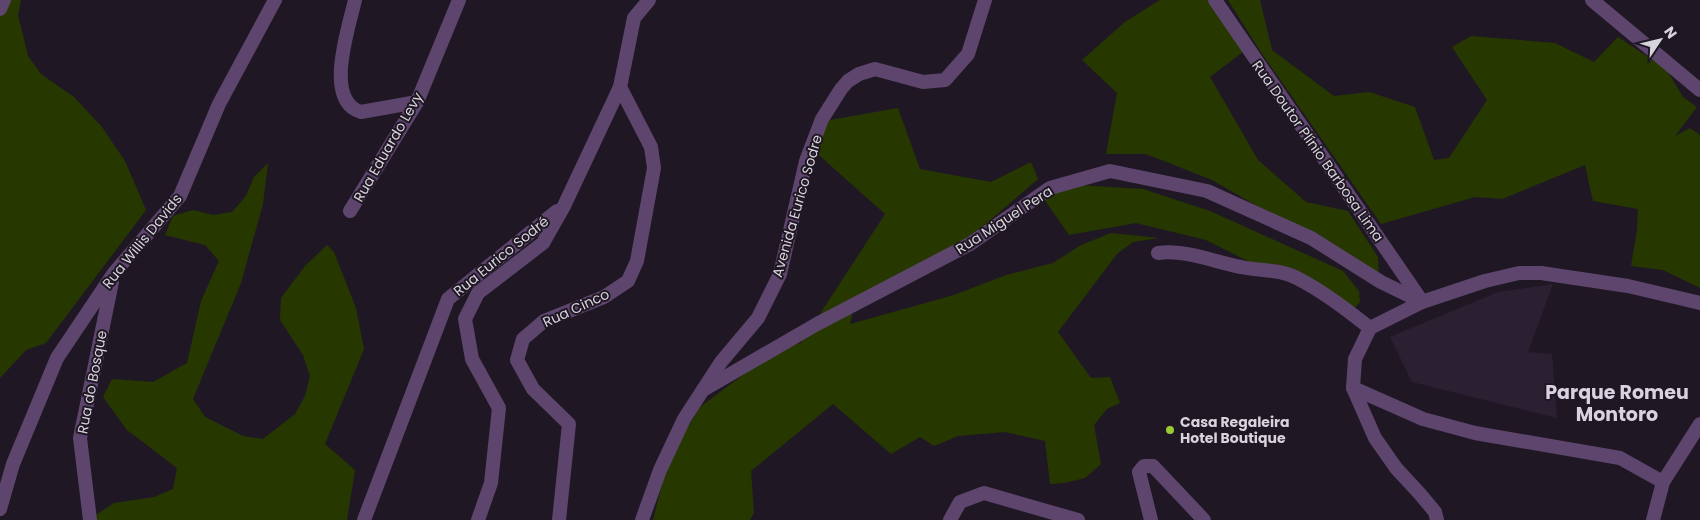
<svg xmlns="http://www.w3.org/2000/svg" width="1700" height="520" font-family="Poppins,sans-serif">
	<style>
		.built { fill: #2a2031 }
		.green { fill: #263800 }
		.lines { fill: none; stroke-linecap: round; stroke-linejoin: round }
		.minor { stroke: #5e456e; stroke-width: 14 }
		.poi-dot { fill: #9acb35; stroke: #1f1824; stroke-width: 2 }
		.labels { text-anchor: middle; stroke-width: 4; stroke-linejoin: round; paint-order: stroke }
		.street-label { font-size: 14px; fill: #d8d4dc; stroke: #1f1824 }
		.poi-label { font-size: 14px; font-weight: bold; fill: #d8d4dc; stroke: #1f1824; text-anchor: start }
		.district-label { font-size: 19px; font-weight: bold; fill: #dad1e1; stroke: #1f1824 }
	</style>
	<rect width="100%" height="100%" fill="#1f1824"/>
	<!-- built -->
	<path class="built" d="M 1553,284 L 1528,352 L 1552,354 L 1557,418 L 1412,382 L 1390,337 L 1498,292 Z"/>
	<!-- green -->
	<g class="green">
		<path d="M 0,0 L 21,0 L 18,15 L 28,56 L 41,74 L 74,97 L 102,127 L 125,161 L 146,210 L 46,343 L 26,350 L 0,378 Z"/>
		<path d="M 1160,0 L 1207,0 L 1244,51 L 1210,77 L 1258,160 L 1306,202 L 1348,211 L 1378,257 L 1379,277 L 1212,180 L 1146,154 L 1106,154 L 1117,93 L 1082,60 L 1125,22 Z"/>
		<path d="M 1228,0 L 1260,0 L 1272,50 L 1334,96 L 1369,92 L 1415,107 L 1434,160 L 1449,158 L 1487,100 L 1452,47 L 1471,36 L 1555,43 L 1594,62 L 1618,37 L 1666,69 L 1683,97 L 1697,107 L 1675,136 L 1690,128 L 1700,135 L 1700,288 L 1663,270 L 1631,266 L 1637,230 L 1638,209 L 1593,201 L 1585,165 L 1502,199 L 1475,197 L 1381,224 L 1260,51 Z"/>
		<path d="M 898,108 L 920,169 L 991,182 L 1031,162 L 1038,179 L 973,235 L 855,302 L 850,324 L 954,295 L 1006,275 L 1053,263 L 1081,245 L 1111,233 L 1159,238 L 1133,242 L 1117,254 L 1058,332 L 1091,378 L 1110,377 L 1120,403 L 1107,409 L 1094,425 L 1101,464 L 1085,478 L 1064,483 L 1050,484 L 1045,441 L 1005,432 L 958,436 L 934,446 L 920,437 L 891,454 L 833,404 L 751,471 L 754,513 L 750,520 L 653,520 L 668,460 L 700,407 L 779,348 L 801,343 L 885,214 L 812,149 L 830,120 Z"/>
		<path d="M 268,163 L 263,204 L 241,283 L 193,399 L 205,417 L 243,436 L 263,439 L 295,414 L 305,396 L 310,376 L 303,355 L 280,320 L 281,298 L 305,266 L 327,245 L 334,252 L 356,308 L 364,349 L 325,444 L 355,470 L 347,520 L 97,520 L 96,515 L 114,503 L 154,497 L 173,489 L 177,468 L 127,430 L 103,397 L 112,379 L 153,382 L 187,363 L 201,301 L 219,261 L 205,245 L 165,235 L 173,216 L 193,210 L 213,215 L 232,212 L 246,196 L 254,177 Z"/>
		<path d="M 1077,185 L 1143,189 L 1210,211 L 1343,271 L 1359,291 L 1360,302 L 1353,310 L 1307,291 L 1206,240 L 1136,223 L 1069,235 L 1042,196 Z"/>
	</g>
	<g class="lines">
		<!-- minor -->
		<g class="minor">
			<path d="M 355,0 C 349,27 323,101 361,112 L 417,102"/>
			<path d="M 1215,0 L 1421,300"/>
			<path d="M 1592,0 L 1700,90"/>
			<path d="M 0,9 L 4,0"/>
			<path d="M 350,211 L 417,102 L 459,0"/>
			<path d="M 1158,253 C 1185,249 1214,262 1241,267 C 1259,271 1280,269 1297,278 C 1324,292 1347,310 1370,328"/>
			<path d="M 1353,388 L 1423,419 L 1475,433 L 1620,458 L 1663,482"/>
			<path d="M 703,390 L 817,324 L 970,244 L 1050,188 L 1110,171 L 1207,191 L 1311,238 L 1381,282 L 1422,302"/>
			<path d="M 0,509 L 13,464 L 57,358 L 114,273 L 180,196 L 219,104 L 275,0"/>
			<path d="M 90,520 L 80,438 L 112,282"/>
			<path d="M 364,520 L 448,299 L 557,211"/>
			<path d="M 478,520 L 491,483 L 499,408 L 472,359 L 465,319 L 478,293 L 543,243 L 564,206 L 620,87 L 634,18 L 649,0"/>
			<path d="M 559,520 L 569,424 L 533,389 L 517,360 L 523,339 L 544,321 L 604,297 L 628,281 L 637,261 L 654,168 L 651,147 L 620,87"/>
			<path d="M 642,520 L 660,470 L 684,419 L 721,362 L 758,318 L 780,274 L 806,161 L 822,119 L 841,89 L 848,81 L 859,74 L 875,69 L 923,82 L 945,80 L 968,54 L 985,0"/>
			<path d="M 950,520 L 960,502 L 984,493 L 1078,520"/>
			<path d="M 1151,520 L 1139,472 L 1144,466 L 1153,466 L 1204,520"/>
			<path d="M 1437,520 L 1435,512 L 1420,494 L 1396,468 L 1375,438 L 1353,388 L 1355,359 L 1370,328 L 1422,302 L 1485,281 L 1519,273 L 1541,273 L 1628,286 L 1700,303"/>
			<path d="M 1653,520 L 1663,482 L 1700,424"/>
		</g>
	</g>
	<!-- markers -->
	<circle class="poi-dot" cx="1170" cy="430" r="5"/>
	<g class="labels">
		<!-- street labels -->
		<g class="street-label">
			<text transform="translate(388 147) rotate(-60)" y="5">Rua Eduardo Levy</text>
			<text transform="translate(1318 151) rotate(55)" y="5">Rua Doutor Plínio Barbosa Lima</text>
			<text transform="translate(797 206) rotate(-74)" y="5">Avenida Eurico Sodre</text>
			<text transform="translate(1004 220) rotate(-33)" y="5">Rua Miguel Pera</text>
			<text transform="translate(142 241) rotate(-51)" y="5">Rua Willis Davids</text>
			<text transform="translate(501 256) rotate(-39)" y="5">Rua Eurico Sodré</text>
			<text transform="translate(576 308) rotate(-25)" y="5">Rua Cinco</text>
			<text transform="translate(92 382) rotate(-79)" y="5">Rua do Bosque</text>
		</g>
		<!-- poi labels -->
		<g class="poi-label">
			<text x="1180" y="427">Casa Regaleira<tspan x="1180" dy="16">Hotel Boutique</tspan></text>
		</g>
		<!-- district labels -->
		<g class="district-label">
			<text x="1617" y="399">Parque Romeu<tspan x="1617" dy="22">Montoro</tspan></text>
		</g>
	</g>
	<!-- north arrow -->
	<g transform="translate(1660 40) rotate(55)" stroke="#1f1824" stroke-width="4" paint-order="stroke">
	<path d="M0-4L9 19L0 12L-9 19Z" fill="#d8d4dc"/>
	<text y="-8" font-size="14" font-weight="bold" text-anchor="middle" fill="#d8d4dc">N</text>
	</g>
</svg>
